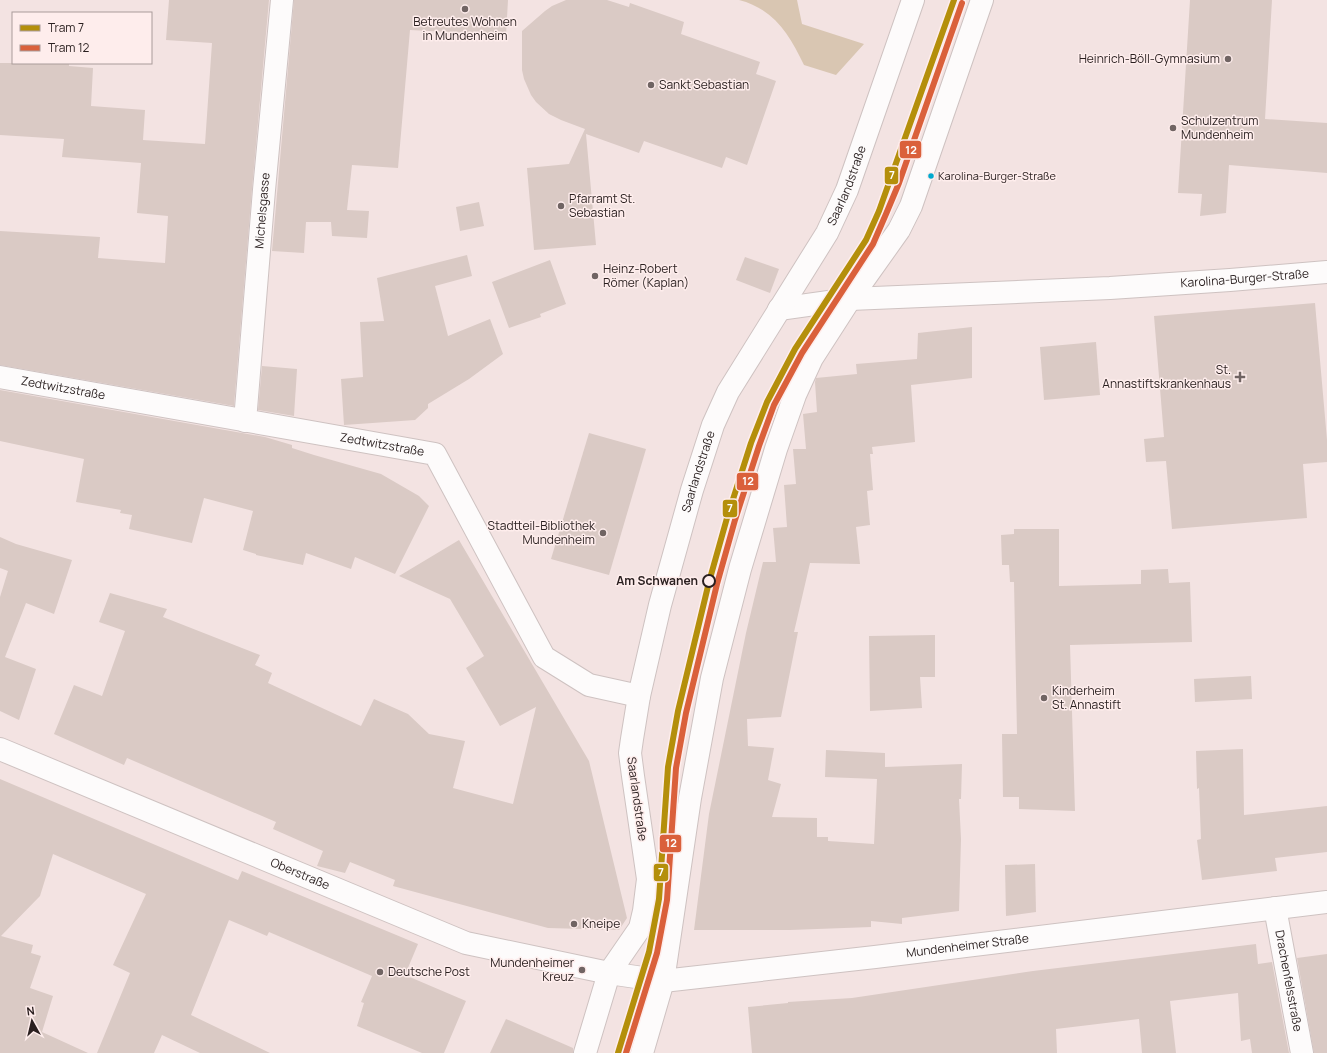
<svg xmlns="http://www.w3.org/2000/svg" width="1327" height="1053" font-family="Manrope,sans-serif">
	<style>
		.green { fill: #d9c6b2 }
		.building { fill: #dacac5 }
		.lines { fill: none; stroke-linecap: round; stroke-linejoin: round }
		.minor-casing { stroke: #cec2c1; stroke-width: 24 }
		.minor { stroke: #fdfbfb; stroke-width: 22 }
		.tram-1-casing { stroke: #feedec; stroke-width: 9 }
		.tram-2-casing { stroke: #feedec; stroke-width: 9 }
		.tram-1 { stroke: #b48f0b; stroke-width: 6 }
		.tram-2 { stroke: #da603b; stroke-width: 6 }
		.poi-dot { fill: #706463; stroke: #feedec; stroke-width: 1.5 }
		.bus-dot { fill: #00a9ce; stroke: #feedec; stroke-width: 1.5 }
		.stop-dot { fill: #feedec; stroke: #291f1f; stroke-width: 2 }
		.labels { text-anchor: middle; stroke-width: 3; stroke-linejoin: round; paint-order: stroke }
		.bus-label { font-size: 11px; fill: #291f1f; stroke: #feedec; text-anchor: start }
		.poi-label { font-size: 12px; fill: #291f1f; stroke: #feedec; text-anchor: start }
		.street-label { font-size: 12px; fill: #291f1f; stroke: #feedec }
		.stop-label { font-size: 12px; font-weight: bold; fill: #291f1f; stroke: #feedec; text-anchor: end }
		.line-badge { stroke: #feedec; stroke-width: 1.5 }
		.badge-label { font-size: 11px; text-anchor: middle; font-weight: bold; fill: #fff }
	</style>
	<rect width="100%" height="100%" fill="#f3e3e2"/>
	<!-- green -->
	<path class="green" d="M 739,0 L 797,0 L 802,24 L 864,44 L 836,75 L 804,65 C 789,34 774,9 739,0 Z"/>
	<!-- building -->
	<g class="building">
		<path d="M 169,0 L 269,0 L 252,189 L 234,406 L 0,365 L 0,231 L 100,237 L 98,258 L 165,263 L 168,216 L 137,213 L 141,163 L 62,157 L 64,139 L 0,135 L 0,63 L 69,63 L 69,66 L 93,68 L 91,106 L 145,110 L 143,140 L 205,144 L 212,43 L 166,40 Z"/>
		<path d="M 294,0 L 508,0 L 506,35 L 410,30 L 398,168 L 352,165 L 347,210 L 369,211 L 367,238 L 332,236 L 331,222 L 306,222 L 304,253 L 272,251 Z"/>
		<path d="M 566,0 L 607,0 L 629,7 L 630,3 L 684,22 L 681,34 L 760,62 L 756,74 L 776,81 L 747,165 L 726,157 L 722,168 L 644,141 L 639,153 L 586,134 L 596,245 L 534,250 L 527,168 L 569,164 L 585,129 L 561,120 L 549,114 L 536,102 L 531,95 L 524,79 L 522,70 L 522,31 L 545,11 L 552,6 Z"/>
		<path d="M 1190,0 L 1272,0 L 1265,119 L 1327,123 L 1327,173 L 1229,165 L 1226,213 L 1200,216 L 1202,194 L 1178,193 Z"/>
		<path d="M 479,202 L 484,226 L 460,231 L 456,207 Z"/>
		<path d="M 467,255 L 472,276 L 435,286 L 448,336 L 490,319 L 503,354 L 469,379 L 428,404 L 428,408 L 415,420 L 344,425 L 341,379 L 363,377 L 360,322 L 384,321 L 377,278 Z"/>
		<path d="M 745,257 L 779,269 L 770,293 L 736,280 Z"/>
		<path d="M 550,260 L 566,304 L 540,314 L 541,317 L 509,328 L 492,282 Z"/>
		<path d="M 1315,303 L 1327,440 L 1327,462 L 1303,464 L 1307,518 L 1172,529 L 1166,461 L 1146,462 L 1144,439 L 1164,437 L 1154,316 Z"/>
		<path d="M 972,327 L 972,378 L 911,385 L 915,442 L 872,447 L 873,454 L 870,454 L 873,490 L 867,491 L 870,525 L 856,527 L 860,564 L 810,563 L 794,632 L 798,632 L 781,717 L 747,719 L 748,746 L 774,748 L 768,780 L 781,784 L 772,817 L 817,818 L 817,837 L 828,837 L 828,841 L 874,844 L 877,779 L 825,777 L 826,750 L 885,753 L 885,767 L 962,764 L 961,799 L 959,799 L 961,839 L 959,911 L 902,918 L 902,924 L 871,921 L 871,927 L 790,930 L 694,930 L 709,814 L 746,633 L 763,562 L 776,562 L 773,528 L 787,527 L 784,485 L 796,484 L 793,449 L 806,449 L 803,414 L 817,412 L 815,382 L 816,378 L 857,374 L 856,364 L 917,359 L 918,333 Z"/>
		<path d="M 1096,342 L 1100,395 L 1044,400 L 1040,347 Z"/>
		<path d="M 262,366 L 297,369 L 294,416 L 258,410 Z"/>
		<path d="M 0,390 L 265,437 L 292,445 L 292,448 L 314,455 L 381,474 L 419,496 L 429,506 L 395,574 L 355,557 L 351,569 L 306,553 L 303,565 L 256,555 L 256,554 L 243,550 L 253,511 L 204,498 L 192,543 L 129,529 L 132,515 L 120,513 L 121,510 L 76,502 L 84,459 L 0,441 Z"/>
		<path d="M 589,433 L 646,449 L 609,575 L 551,559 Z"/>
		<path d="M 1014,529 L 1059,529 L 1059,586 L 1141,584 L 1141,570 L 1168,569 L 1169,583 L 1190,582 L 1192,642 L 1070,645 L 1075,811 L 1019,809 L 1019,797 L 1003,797 L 1002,734 L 1017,734 L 1014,582 L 1010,582 L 1009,565 L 1002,565 L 1001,535 L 1014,534 Z"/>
		<path d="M 0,537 L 16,544 L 72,560 L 54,614 L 26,603 L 5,657 L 36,669 L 19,720 L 0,711 L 0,597 L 8,571 L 0,568 Z"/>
		<path d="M 459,540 L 589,761 L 627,918 L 619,930 L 548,928 L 393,886 L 395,880 L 350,862 L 345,873 L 317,866 L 323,851 L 273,829 L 276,822 L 127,758 L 124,765 L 54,734 L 74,685 L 102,696 L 125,631 L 99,622 L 110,593 L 167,609 L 163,617 L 260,655 L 255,665 L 272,673 L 268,683 L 361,726 L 374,699 L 408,714 L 429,734 L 465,741 L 453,788 L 513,804 L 536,707 L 500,726 L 466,668 L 484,656 L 450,599 L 399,576 Z"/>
		<path d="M 935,635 L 935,677 L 920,677 L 922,708 L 870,711 L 869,636 Z"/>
		<path d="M 1251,676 L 1252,699 L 1195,702 L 1194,679 Z"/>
		<path d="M 1243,749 L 1244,815 L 1327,806 L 1327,852 L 1275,858 L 1277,871 L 1202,880 L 1197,840 L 1201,839 L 1199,788 L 1197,789 L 1196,751 Z"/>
		<path d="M 0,779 L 238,880 L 242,871 L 418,944 L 405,975 L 466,1001 L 444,1053 L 422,1053 L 357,1026 L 364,1003 L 361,1002 L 372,976 L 269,932 L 267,936 L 229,920 L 191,1015 L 270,1053 L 200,1053 L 162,1035 L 154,1053 L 97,1053 L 130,973 L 113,965 L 146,894 L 53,854 L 40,896 L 1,936 L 33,945 L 31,953 L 41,956 L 30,988 L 53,996 L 42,1032 L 88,1053 L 0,1053 Z"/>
		<path d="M 1035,864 L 1036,912 L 1006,916 L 1005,865 Z"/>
		<path d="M 1256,944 L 1258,964 L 1272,962 L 1289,1053 L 1252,1053 L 1250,1039 L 1241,1041 L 1238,993 L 1170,1001 L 1176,1053 L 1142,1053 L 1139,1019 L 1056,1029 L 1057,1053 L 752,1053 L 748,1007 L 788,1003 L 788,1002 L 852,998 L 1033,971 Z"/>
		<path d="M 1327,954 L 1327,1053 L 1314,1053 L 1297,958 Z"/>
		<path d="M 506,1019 L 573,1048 L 573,1053 L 490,1053 Z"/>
	</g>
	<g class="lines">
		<defs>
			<g id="minor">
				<path id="s1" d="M 779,309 L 850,299 L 1110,288 L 1230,280 L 1327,272"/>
				<path id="s2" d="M 0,377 L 435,454 L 544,657 L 589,685 L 639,696"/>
				<path id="s3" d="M 245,421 L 264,190 L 282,0"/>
				<path id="s4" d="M 0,749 L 466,943 L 609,973 L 663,981 L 875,957 L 1327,902"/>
				<path id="s5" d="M 1275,908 L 1302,1053"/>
				<path id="s6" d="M 585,1053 L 609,973 L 640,928 L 644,911 L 648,879 L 633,776 L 630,753 L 632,739 L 639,696 L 660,605 L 692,490 L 713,425 L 728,392 L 827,233 L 847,190 L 913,0"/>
				<path d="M 642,1053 L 663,981 L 690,798 L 712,678 L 740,569 L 776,449 L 795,395 L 812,358 L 850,299 L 899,230 L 911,206 L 982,0"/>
			</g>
		</defs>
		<!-- minor casing -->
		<use href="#minor" class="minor-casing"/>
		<!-- minor -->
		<use href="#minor" class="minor"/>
		<defs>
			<path id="tram-1" d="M 618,1053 L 649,952 L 659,899 L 668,767 L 678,711 L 709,582 L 727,518 L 751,443 L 767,402 L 795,349 L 866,240 L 879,211 L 954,0"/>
			<path id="tram-2" d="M 626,1053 L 657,953 L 667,900 L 676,768 L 686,713 L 717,584 L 735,520 L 759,446 L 774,405 L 802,353 L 873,244 L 886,214 L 899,183 L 962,3"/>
		</defs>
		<!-- tram-1 casing -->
		<use href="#tram-1" class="tram-1-casing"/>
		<!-- tram-2 casing -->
		<use href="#tram-2" class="tram-2-casing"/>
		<!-- tram-1 -->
		<use href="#tram-1" class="tram-1"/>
		<!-- tram-2 -->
		<use href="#tram-2" class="tram-2"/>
	</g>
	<!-- markers -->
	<g class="poi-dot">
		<circle cx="465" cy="9" r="4"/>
		<circle cx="1228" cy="59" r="4"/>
		<circle cx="651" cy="85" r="4"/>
		<circle cx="1173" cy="128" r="4"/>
		<circle cx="561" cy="206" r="4"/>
		<circle cx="595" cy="276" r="4"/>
		<path d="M1238 371h4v4h4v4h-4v4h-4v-4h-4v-4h4z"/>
		<circle cx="603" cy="533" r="4"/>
		<circle cx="1044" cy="698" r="4"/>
		<circle cx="574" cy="924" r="4"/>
		<circle cx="582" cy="970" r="4"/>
		<circle cx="380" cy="972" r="4"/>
	</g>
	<circle class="bus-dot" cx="931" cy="176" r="3.5"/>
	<circle class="stop-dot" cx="709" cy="581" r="6"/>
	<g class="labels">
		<!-- bus labels -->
		<g class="bus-label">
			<text x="938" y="180">Karolina-Burger-Straße</text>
		</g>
		<!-- poi labels -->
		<g class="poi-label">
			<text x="465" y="26" text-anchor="middle">Betreutes Wohnen<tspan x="465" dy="14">in Mundenheim</tspan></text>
			<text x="1220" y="63" text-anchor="end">Heinrich-Böll-Gymnasium</text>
			<text x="659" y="89">Sankt Sebastian</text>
			<text x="1181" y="125">Schulzentrum<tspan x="1181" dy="14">Mundenheim</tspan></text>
			<text x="569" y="203">Pfarramt St.<tspan x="569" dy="14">Sebastian</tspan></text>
			<text x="603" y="273">Heinz-Robert<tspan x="603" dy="14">Römer (Kaplan)</tspan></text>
			<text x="1231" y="374" text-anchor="end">St.<tspan x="1231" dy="14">Annastiftskrankenhaus</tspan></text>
			<text x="595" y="530" text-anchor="end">Stadtteil-Bibliothek<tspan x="595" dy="14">Mundenheim</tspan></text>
			<text x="1052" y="695">Kinderheim<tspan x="1052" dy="14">St. Annastift</tspan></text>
			<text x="582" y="928">Kneipe</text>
			<text x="574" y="967" text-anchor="end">Mundenheimer<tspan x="574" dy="14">Kreuz</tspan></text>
			<text x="388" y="976">Deutsche Post</text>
		</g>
		<!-- street labels -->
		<g class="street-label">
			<text dy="4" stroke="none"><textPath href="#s6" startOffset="929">Saarlandstraße</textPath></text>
			<text dy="4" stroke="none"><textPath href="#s3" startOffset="211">Michelsgasse</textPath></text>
			<text dy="4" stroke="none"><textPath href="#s1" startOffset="467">Karolina-Burger-Straße</textPath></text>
			<text dy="4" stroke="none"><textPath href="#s2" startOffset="64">Zedtwitzstraße</textPath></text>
			<text dy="4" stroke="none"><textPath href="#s2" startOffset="388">Zedtwitzstraße</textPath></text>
			<text dy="4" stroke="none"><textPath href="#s6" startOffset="605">Saarlandstraße</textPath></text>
			<text transform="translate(637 799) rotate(82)" y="4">Saarlandstraße</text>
			<text dy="4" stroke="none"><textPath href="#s4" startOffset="325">Oberstraße</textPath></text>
			<text dy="4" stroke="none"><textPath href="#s4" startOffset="1012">Mundenheimer Straße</textPath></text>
			<text dy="4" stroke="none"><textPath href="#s5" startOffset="74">Drachenfelsstraße</textPath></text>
		</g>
		<!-- stop labels -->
		<g class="stop-label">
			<text x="698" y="585">Am Schwanen</text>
		</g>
	</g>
	<g class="line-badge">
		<rect x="899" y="140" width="23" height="19" rx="4" fill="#da603b"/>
		<rect x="884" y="166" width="15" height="19" rx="4" fill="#b48f0b"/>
		<rect x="736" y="472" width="23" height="19" rx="4" fill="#da603b"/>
		<rect x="722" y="499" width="16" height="19" rx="4" fill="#b48f0b"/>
		<rect x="659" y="834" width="23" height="19" rx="4" fill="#da603b"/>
		<rect x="653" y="863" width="16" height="19" rx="4" fill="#b48f0b"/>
	</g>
	<g class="badge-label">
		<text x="911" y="154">12</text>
		<text x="892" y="179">7</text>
		<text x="748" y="485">12</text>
		<text x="730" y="512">7</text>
		<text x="671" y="847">12</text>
		<text x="661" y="876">7</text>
	</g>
	<!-- legend -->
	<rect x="12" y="12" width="140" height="52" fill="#feedec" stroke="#a99b9a"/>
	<rect x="20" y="25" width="20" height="6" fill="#b48f0b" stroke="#a99b9a"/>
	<text x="48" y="32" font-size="12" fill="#291f1f">Tram 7</text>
	<rect x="20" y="45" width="20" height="6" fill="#da603b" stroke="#a99b9a"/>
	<text x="48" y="52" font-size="12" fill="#291f1f">Tram 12</text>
	<!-- north arrow -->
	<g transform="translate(32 1021) rotate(352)" stroke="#feedec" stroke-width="3" paint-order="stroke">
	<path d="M0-3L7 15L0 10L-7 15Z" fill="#291f1f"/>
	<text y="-6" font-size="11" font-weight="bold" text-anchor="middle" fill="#291f1f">N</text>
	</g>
</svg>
